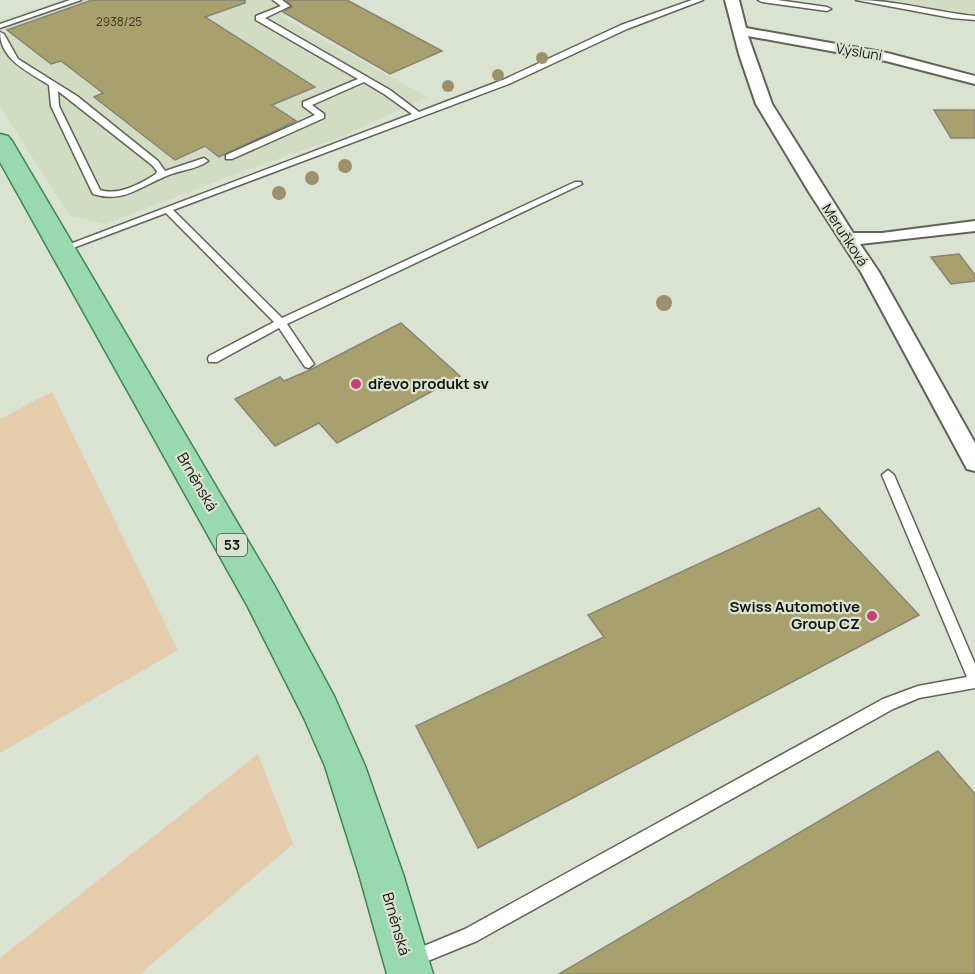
<svg xmlns="http://www.w3.org/2000/svg" width="975" height="974" font-family="Manrope,sans-serif">
	<style>
		.built { fill: #d1dcc3 }
		.green { fill: #e4ccac }
		.building { fill: #a9a16d; stroke: #878574; stroke-width: 1.5 }
		.lines { fill: none; stroke-linecap: round; stroke-linejoin: round }
		.lane-casing { stroke: #5e6456; stroke-width: 3 }
		.street-casing { stroke: #5e6456; stroke-width: 4 }
		.primary-casing { stroke: #3e8454; stroke-width: 3 }
		.lane { fill: #fff; fill-rule: evenodd }
		.street { fill: #fff; fill-rule: evenodd }
		.primary { fill: #99d9af; fill-rule: evenodd }
		.tree { fill: #9e906b }
		.poi-dot { fill: #c73e79; stroke: #dae2d1; stroke-width: 2 }
		.labels { text-anchor: middle; stroke-width: 4.5; stroke-linejoin: round; paint-order: stroke }
		.number-label { font-size: 12px; fill: #383826 }
		.far-street-label { font-size: 14px; fill: #12150f; stroke: #dae2d1 }
		.shield { fill: #dae2d1; stroke: #4e5249; stroke-width: 1.5 }
		.shield-label { font-size: 14px; font-weight: bold; fill: #12150f }
		.poi-label { font-size: 15px; font-weight: bold; fill: #12150f; stroke: #dae2d1; text-anchor: start }
		.street-label { font-size: 15px; fill: #12150f; stroke: #dae2d1 }
	</style>
	<rect width="100%" height="100%" fill="#dae2d1"/>
	<!-- built -->
	<g class="built">
		<path d="M 61,0 L 318,0 L 321,2 L 282,17 L 427,97 L 341,137 L 241,172 L 105,224 L 70,216 L 0,107 L 0,39 L 11,35 L 5,30 L 1,20 Z"/>
		<path d="M 882,0 L 975,0 L 975,15 L 953,11 Z"/>
	</g>
	<!-- green -->
	<g class="green">
		<path d="M 52,392 L 178,650 L 0,753 L 0,419 Z"/>
		<path d="M 258,754 L 293,844 L 140,974 L 0,974 L 0,958 Z"/>
	</g>
	<!-- building -->
	<g class="building">
		<path d="M 92,0 L 245,0 L 245,3 L 205,17 L 315,87 L 272,105 L 296,121 L 219,157 L 205,146 L 175,160 L 94,97 L 103,93 L 61,61 L 51,64 L 7,30 Z"/>
		<path d="M 286,0 L 347,0 L 442,51 L 390,74 L 283,12 L 292,7 Z"/>
		<path d="M 934,110 L 975,110 L 975,138 L 951,138 Z"/>
		<path d="M 959,254 L 975,275 L 975,281 L 951,284 L 931,257 Z"/>
		<path d="M 401,323 L 460,376 L 337,443 L 319,423 L 275,446 L 235,399 L 280,377 L 284,381 L 310,370 Z"/>
		<path d="M 819,508 L 919,615 L 478,848 L 416,726 L 604,637 L 588,615 Z"/>
		<path d="M 938,751 L 975,794 L 975,974 L 559,974 Z"/>
	</g>
	<g class="lines">
		<defs>
			<g id="lane">
				<path d="M 70,0 L 81,0 L 0,28 L 0,24 Z"/>
				<path d="M 273,0 L 282,0 L 290,6 L 265,18 L 390,90 L 419,112 L 505,79 L 621,25 L 692,0 L 703,0 L 627,29 L 511,83 L 173,210 L 282,318 L 575,182 L 581,182 L 582,184 L 287,324 L 314,364 L 309,368 L 305,367 L 279,328 L 217,362 L 209,362 L 208,359 L 209,356 L 274,322 L 166,213 L 65,251 L 59,251 L 57,249 L 412,114 L 384,94 L 364,82 L 312,105 L 324,114 L 324,118 L 232,159 L 226,159 L 226,155 L 315,115 L 303,106 L 303,102 L 358,79 L 256,20 L 256,16 L 281,6 Z"/>
				<path d="M 758,0 L 777,0 L 827,7 L 831,9 L 827,11 L 762,2 Z"/>
				<path d="M 856,0 C 896,0 935,12 975,16 L 975,20 L 952,18 Z"/>
				<path d="M 0,32 L 4,34 L 18,59 L 77,96 L 158,161 L 165,171 L 204,158 L 208,161 C 196,170 178,170 164,177 C 138,188 123,203 93,194 L 51,106 L 49,85 C 29,72 0,60 0,32 ZM 58,91 L 152,165 L 157,171 L 156,174 C 140,184 119,196 100,190 L 59,106 Z"/>
				<path d="M 888,470 L 894,475 L 975,664 L 975,688 L 919,698 L 893,709 L 477,941 L 413,967 L 407,965 L 405,959 L 407,953 L 465,929 L 883,699 L 918,686 L 967,677 L 882,475 Z"/>
			</g>
			<path id="street" d="M 725,0 L 739,0 L 746,28 L 887,53 L 975,76 L 975,84 L 886,61 L 748,36 L 772,104 L 853,233 L 882,233 L 975,221 L 975,231 L 860,244 L 879,272 L 975,443 L 975,471 L 967,469 L 861,272 L 809,192 L 756,104 L 739,54 Z"/>
			<path id="primary" d="M 0,134 L 8,136 L 12,141 L 274,585 L 334,696 L 365,766 L 403,874 L 433,974 L 387,974 L 359,874 L 325,766 L 304,718 L 248,607 L 0,162 Z"/>
		</defs>
		<!-- lane casing -->
		<use href="#lane" class="lane-casing"/>
		<!-- street casing -->
		<use href="#street" class="street-casing"/>
		<!-- primary casing -->
		<use href="#primary" class="primary-casing"/>
		<!-- lane -->
		<use href="#lane" class="lane"/>
		<!-- street -->
		<use href="#street" class="street"/>
		<!-- primary -->
		<use href="#primary" class="primary"/>
	</g>
	<!-- trees -->
	<g class="tree">
		<circle cx="542" cy="58" r="6"/>
		<circle cx="498" cy="75" r="6"/>
		<circle cx="448" cy="86" r="6"/>
		<circle cx="345" cy="166" r="7"/>
		<circle cx="312" cy="178" r="7"/>
		<circle cx="279" cy="193" r="7"/>
		<circle cx="664" cy="303" r="8"/>
	</g>
	<!-- markers -->
	<g class="poi-dot">
		<circle cx="356" cy="384" r="6"/>
		<circle cx="872" cy="616" r="6"/>
	</g>
	<g class="labels">
		<!-- number labels -->
		<g class="number-label">
			<text x="119" y="26">2938/25</text>
		</g>
		<!-- far-street labels -->
		<g class="far-street-label">
			<text transform="translate(859 52) rotate(9)" y="5">Výsluní</text>
			<text transform="translate(845 235) rotate(57)" y="5">Meruňková</text>
		</g>
		<!-- shield labels -->
		<rect class="shield" x="217" y="534" width="30" height="22" rx="4.5"/>
		<g class="shield-label">
			<text x="232" y="550">53</text>
		</g>
		<!-- poi labels -->
		<g class="poi-label">
			<text x="368" y="389">dřevo produkt sv</text>
			<text x="860" y="612" text-anchor="end">Swiss Automotive<tspan x="860" dy="17">Group CZ</tspan></text>
		</g>
		<!-- street labels -->
		<g class="street-label">
			<text transform="translate(197 482) rotate(60)" y="5">Brněnská</text>
			<text transform="translate(396 924) rotate(74)" y="5">Brněnská</text>
		</g>
	</g>
</svg>
